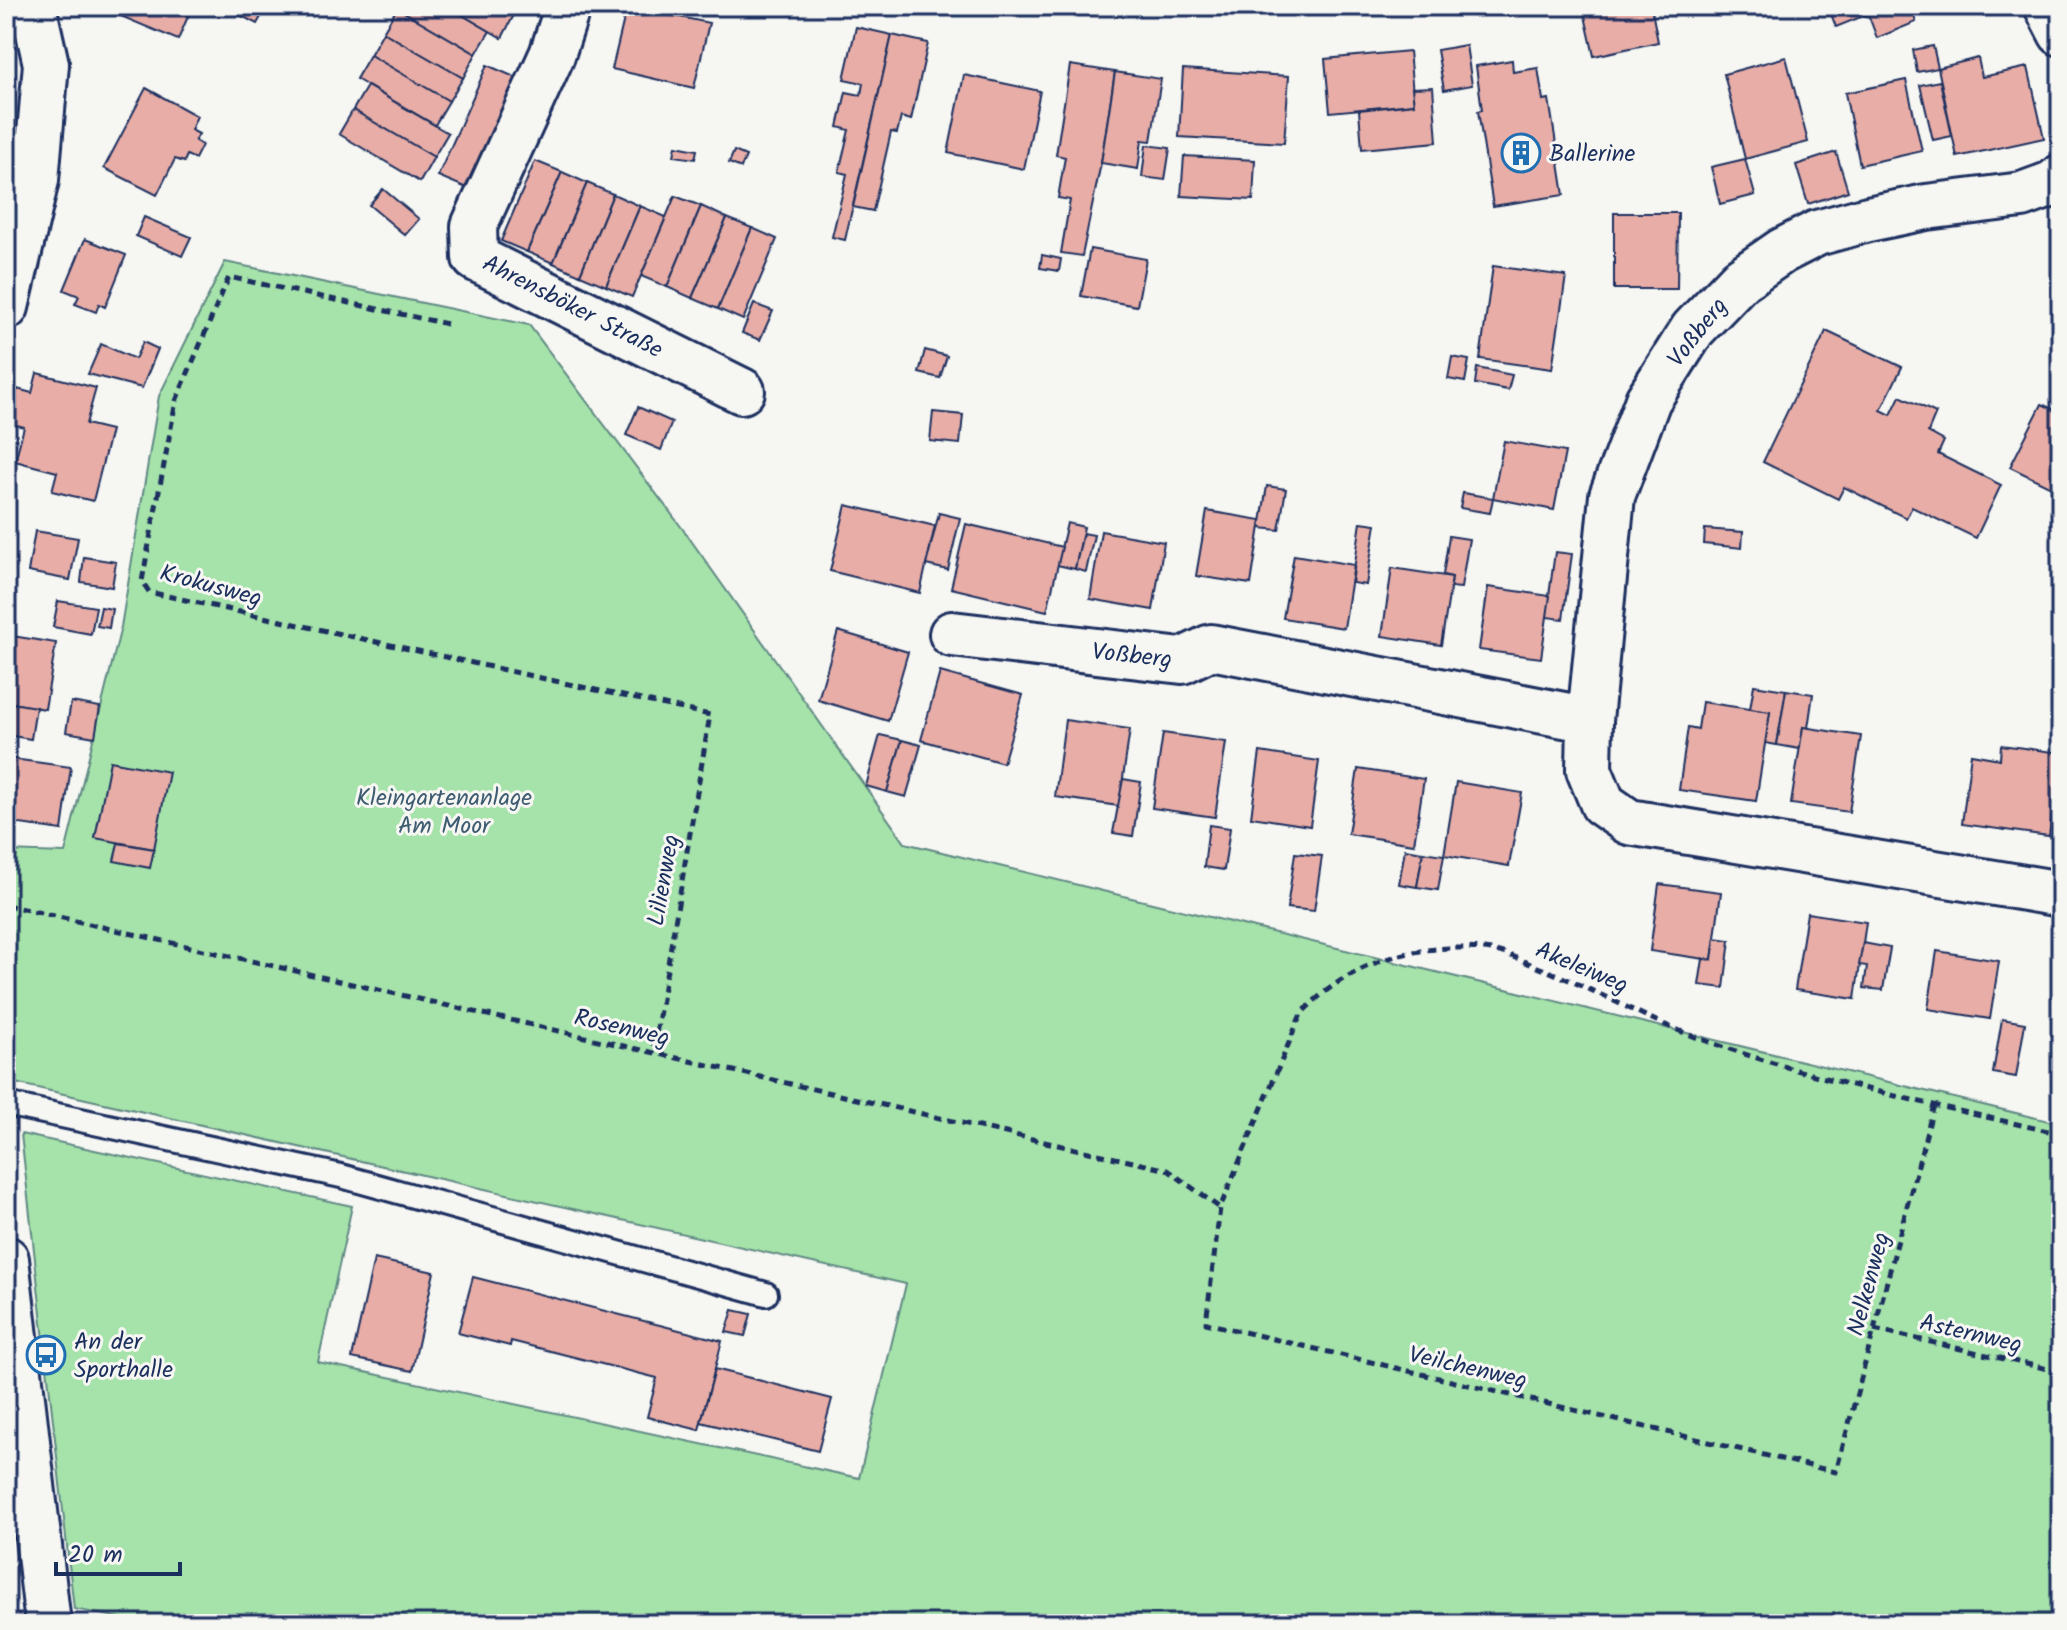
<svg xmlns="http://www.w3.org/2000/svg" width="2067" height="1630" font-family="Kalam,sans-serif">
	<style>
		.green { fill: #a6e3aa; stroke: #608984; stroke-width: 2 }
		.building { fill: #e8ada6; stroke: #1b2f5e; stroke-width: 2 }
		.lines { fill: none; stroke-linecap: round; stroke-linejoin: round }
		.service-casing { stroke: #1b2f5e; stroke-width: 28 }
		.minor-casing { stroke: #1b2f5e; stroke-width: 50 }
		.path { stroke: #1b2f5e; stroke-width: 5; stroke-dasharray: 8 6; stroke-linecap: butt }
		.service { stroke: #f6f6f2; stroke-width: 22 }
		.minor { stroke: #f6f6f2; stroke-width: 44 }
		.labels { text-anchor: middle; stroke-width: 6; stroke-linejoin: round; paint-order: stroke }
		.poi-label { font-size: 24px; fill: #1b2f5e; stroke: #f6f6f2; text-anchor: start }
		.street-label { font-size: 24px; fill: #1b2f5e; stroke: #f6f6f2 }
		.park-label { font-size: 24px; fill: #3e5c71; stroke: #f6f6f2 }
	</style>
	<rect width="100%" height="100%" fill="#f6f6f2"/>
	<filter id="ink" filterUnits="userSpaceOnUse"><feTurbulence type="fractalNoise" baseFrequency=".0125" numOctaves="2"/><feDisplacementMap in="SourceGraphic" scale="16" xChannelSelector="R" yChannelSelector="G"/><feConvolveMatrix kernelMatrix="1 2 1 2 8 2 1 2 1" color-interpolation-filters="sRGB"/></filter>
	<g filter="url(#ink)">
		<!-- green -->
		<path class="green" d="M 225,262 L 529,325 L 685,532 L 905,843 L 2061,1124 L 2061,1624 L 151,1624 L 74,1609 L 21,1134 L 352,1206 L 318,1362 L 859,1478 L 906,1284 L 15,1083 L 6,982 L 6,851 L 65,853 L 121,627 L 159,396 Z"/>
		<!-- building -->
		<g class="building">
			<path d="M 105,6 L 169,6 L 189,14 L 178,40 L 104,9 Z"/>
			<path d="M 237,6 L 267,6 L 257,24 L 234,12 Z"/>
			<path d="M 398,6 L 447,6 L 490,31 L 476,54 L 397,8 Z"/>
			<path d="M 447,6 L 503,6 L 515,13 L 502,38 Z"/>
			<path d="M 627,6 L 709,23 L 694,88 L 612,69 Z"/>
			<path d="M 1651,6 L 1658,42 L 1594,56 L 1583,7 Z"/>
			<path d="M 1828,6 L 1910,6 L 1916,22 L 1877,38 L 1868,14 L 1836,27 Z"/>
			<path d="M 397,8 L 476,54 L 463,78 L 383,32 Z"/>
			<path d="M 856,27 L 892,35 L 845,240 L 832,237 L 847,174 L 839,172 L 849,130 L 838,127 L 846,92 L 861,95 L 863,83 L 844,79 Z"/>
			<path d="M 383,32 L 463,78 L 449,101 L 370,55 Z"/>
			<path d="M 892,35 L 928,43 L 911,120 L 901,117 L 897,133 L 891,132 L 873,211 L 853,207 Z"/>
			<path d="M 1466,45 L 1472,85 L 1444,90 L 1437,50 Z"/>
			<path d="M 1933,46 L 1938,68 L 1917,72 L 1913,50 Z"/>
			<path d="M 1409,51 L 1414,104 L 1330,112 L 1325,59 Z"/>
			<path d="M 370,55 L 449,101 L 435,125 L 356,79 Z"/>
			<path d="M 1786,57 L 1808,142 L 1745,159 L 1724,74 Z"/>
			<path d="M 1978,58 L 1982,77 L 2028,67 L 2044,138 L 1957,157 L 1938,68 Z"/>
			<path d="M 1512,60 L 1513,72 L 1538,68 L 1543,100 L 1549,99 L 1564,195 L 1493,206 L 1478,111 L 1482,110 L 1476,66 Z"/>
			<path d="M 487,65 L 517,78 L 469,189 L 438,176 Z"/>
			<path d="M 1070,65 L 1115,72 L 1101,163 L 1082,256 L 1061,253 L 1070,200 L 1058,198 L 1065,157 L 1056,155 Z"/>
			<path d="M 1183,69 L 1289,76 L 1284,143 L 1179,137 Z"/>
			<path d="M 1115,72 L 1161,79 L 1151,141 L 1142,140 L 1138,169 L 1101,163 Z"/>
			<path d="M 964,75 L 1040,91 L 1024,169 L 948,153 Z"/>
			<path d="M 1906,80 L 1922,151 L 1860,165 L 1845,93 Z"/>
			<path d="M 1940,81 L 1952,136 L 1933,140 L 1920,85 Z"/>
			<path d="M 367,86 L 448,133 L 434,157 L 353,110 Z"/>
			<path d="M 1433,87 L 1437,142 L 1362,149 L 1359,110 L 1414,104 L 1412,88 Z"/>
			<path d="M 146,88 L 197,116 L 191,130 L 199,134 L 195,141 L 202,145 L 195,159 L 187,155 L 184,162 L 175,159 L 157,195 L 104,168 Z"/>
			<path d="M 353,110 L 434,157 L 420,182 L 339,134 Z"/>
			<path d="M 1146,145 L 1170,148 L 1165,180 L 1142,177 Z"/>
			<path d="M 676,146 L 697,150 L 695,159 L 674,156 Z"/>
			<path d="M 734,151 L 746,156 L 741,168 L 729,163 Z"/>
			<path d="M 1836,152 L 1848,191 L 1808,204 L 1796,165 Z"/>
			<path d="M 1184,156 L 1255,160 L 1253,200 L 1181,196 Z"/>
			<path d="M 1745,159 L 1755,195 L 1720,204 L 1711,167 Z"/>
			<path d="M 535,161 L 562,172 L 527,252 L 501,241 Z"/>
			<path d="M 562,172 L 587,183 L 553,263 L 527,252 Z"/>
			<path d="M 587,183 L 613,194 L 580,275 L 553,263 Z"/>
			<path d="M 383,189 L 419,219 L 405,235 L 369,205 Z"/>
			<path d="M 613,194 L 640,206 L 606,286 L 580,275 Z"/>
			<path d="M 675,196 L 701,206 L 667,287 L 641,276 Z"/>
			<path d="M 640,206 L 666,217 L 632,297 L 606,286 Z"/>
			<path d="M 701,206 L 727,218 L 692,298 L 667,287 Z"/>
			<path d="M 1614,213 L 1678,213 L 1677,289 L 1614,289 Z"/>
			<path d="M 144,217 L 191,237 L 182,256 L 136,236 Z"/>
			<path d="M 727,218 L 752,228 L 718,309 L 692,298 Z"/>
			<path d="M 752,228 L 777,239 L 743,320 L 718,309 Z"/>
			<path d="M 85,239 L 126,255 L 105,307 L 99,304 L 96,312 L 75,304 L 79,296 L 64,290 Z"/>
			<path d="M 1090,249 L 1146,259 L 1137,306 L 1081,296 Z"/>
			<path d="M 1042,255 L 1061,259 L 1059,271 L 1040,268 Z"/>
			<path d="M 1493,266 L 1566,276 L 1552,369 L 1480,359 Z"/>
			<path d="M 754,304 L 773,311 L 760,340 L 742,333 Z"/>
			<path d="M 1826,331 L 1902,367 L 1881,410 L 1891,415 L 1900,396 L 1936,413 L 1928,432 L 1944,441 L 1938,454 L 2001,485 L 1976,538 L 1912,507 L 1906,518 L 1844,487 L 1838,499 L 1763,462 Z"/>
			<path d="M 143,342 L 158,349 L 142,388 L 88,374 L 101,344 L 135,359 Z"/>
			<path d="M 925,350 L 947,356 L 940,378 L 919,373 Z"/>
			<path d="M 1452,357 L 1469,360 L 1465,382 L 1448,379 Z"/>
			<path d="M 1477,368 L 1512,375 L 1508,390 L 1475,384 Z"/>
			<path d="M 37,373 L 96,388 L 86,424 L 111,430 L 93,501 L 52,491 L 57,472 L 15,461 L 24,427 L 9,423 L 17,389 L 32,393 Z"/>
			<path d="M 2042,404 L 2061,413 L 2061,466 L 2051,487 L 2010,467 Z"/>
			<path d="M 638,407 L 672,422 L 661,450 L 626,435 Z"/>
			<path d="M 933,412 L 963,415 L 960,444 L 930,441 Z"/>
			<path d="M 1504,441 L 1565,452 L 1554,510 L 1493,498 Z"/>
			<path d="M 1267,486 L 1286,489 L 1279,530 L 1260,528 Z"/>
			<path d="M 1463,493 L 1493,498 L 1490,513 L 1460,508 Z"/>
			<path d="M 846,505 L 935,526 L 920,593 L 830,571 Z"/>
			<path d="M 1207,511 L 1261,520 L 1251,584 L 1196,576 Z"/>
			<path d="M 939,513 L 960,518 L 948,570 L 926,565 Z"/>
			<path d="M 1361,522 L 1376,524 L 1366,585 L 1352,583 Z"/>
			<path d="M 1067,523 L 1084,527 L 1075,569 L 1057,565 Z"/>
			<path d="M 966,524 L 1062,547 L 1047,611 L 951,588 Z"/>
			<path d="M 1705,529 L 1743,532 L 1742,548 L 1704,544 Z"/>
			<path d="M 35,531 L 78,538 L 70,580 L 28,572 Z"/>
			<path d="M 1101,531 L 1164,542 L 1153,610 L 1090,599 Z"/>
			<path d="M 1083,533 L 1094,535 L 1086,572 L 1075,569 Z"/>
			<path d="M 1449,536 L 1469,539 L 1461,588 L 1450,587 L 1452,577 L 1443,575 Z"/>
			<path d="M 1555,552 L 1572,554 L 1563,619 L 1546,617 Z"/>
			<path d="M 1294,555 L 1354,565 L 1344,628 L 1283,618 Z"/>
			<path d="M 84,557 L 116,562 L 112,587 L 81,582 Z"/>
			<path d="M 1392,568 L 1452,577 L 1441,645 L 1382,636 Z"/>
			<path d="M 1488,587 L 1550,596 L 1541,658 L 1479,650 Z"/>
			<path d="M 58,601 L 96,607 L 91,634 L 53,627 Z"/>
			<path d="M 101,607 L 112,609 L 109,628 L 97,626 Z"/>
			<path d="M 838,631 L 908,652 L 888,721 L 818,700 Z"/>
			<path d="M 6,635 L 56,643 L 45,709 L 6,702 Z"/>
			<path d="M 940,672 L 1023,695 L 1003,763 L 921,740 Z"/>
			<path d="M 1754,685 L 1786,690 L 1777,745 L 1765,743 L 1770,712 L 1750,709 Z"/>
			<path d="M 1786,690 L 1813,694 L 1808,728 L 1803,727 L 1800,749 L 1777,745 Z"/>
			<path d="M 6,702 L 36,707 L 31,739 L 6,735 Z"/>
			<path d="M 71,702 L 100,707 L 95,737 L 66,732 Z"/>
			<path d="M 1702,702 L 1770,712 L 1756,801 L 1679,790 L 1688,727 L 1698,729 Z"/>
			<path d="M 1065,720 L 1130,729 L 1119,806 L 1055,797 Z"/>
			<path d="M 1803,727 L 1861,736 L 1849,812 L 1791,804 Z"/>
			<path d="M 1163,733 L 1226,742 L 1215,817 L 1152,808 Z"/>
			<path d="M 880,735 L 902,740 L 887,792 L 866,786 Z"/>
			<path d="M 902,740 L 921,745 L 906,797 L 887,792 Z"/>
			<path d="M 2001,745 L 2061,753 L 2049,836 L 1962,824 L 1971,754 L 2000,759 Z"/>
			<path d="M 1260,752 L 1319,761 L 1310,826 L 1251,817 Z"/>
			<path d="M 6,758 L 71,767 L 62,830 L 6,822 Z"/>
			<path d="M 110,761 L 169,772 L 154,849 L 95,838 Z"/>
			<path d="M 1358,769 L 1424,779 L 1414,844 L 1348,834 Z"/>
			<path d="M 1123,779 L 1141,782 L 1133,836 L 1113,833 Z"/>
			<path d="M 1456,782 L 1522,793 L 1509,866 L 1444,855 Z"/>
			<path d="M 1209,825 L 1230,828 L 1224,870 L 1204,867 Z"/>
			<path d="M 118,843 L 154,849 L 150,868 L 114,861 Z"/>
			<path d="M 1405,849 L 1423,852 L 1417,887 L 1399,884 Z"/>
			<path d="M 1423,852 L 1444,855 L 1438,890 L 1417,887 Z"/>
			<path d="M 1295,853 L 1322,856 L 1314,911 L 1287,908 Z"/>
			<path d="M 1659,884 L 1721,892 L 1712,960 L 1650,951 Z"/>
			<path d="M 1807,913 L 1866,922 L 1855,999 L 1795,990 Z"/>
			<path d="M 1715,938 L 1730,940 L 1724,988 L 1699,985 L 1703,959 L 1712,960 Z"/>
			<path d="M 1863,943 L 1890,948 L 1883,990 L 1864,988 L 1867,966 L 1859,965 Z"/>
			<path d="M 1937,951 L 1999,961 L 1990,1019 L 1928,1009 Z"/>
			<path d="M 2002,1019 L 2025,1023 L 2016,1077 L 1993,1073 Z"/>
			<path d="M 374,1259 L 434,1272 L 412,1371 L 352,1358 Z"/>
			<path d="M 473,1277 L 722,1341 L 699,1430 L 647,1417 L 657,1378 L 511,1341 L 510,1346 L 458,1333 Z"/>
			<path d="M 733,1310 L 751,1314 L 745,1336 L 726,1332 Z"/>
			<path d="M 715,1369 L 832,1399 L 818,1451 L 701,1422 Z"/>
		</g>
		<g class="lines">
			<defs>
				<path id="service" d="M 6,1104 L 341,1176 L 766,1294"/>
				<g id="minor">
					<path d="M 568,6 L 552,55 L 474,226 L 475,258 L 742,391"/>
					<path d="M 2047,6 L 2061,33"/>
					<path d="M 6,307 L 36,180 L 46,64 L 33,6"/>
					<path d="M 952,634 L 1182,661 L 1211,647 L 1590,720 L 1612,496 L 1648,400 L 1693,329 L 1740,280 L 1782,251 L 1817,233 L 1868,219 L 1926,207 L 2022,195 L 2052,184 L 2061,177"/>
					<path d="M 1590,720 L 1589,770 L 1603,804 L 1629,822 L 2061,894"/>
					<path d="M 6,1259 L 48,1624"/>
				</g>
			</defs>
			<!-- service casing -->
			<use href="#service" class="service-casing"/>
			<!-- minor casing -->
			<use href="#minor" class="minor-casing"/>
			<!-- path -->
			<g class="path">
				<path d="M 447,324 L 229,277 L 176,401 L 142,581 L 149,592 L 710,715 L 653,1052"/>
				<path d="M 6,905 L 1168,1170 L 1220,1208"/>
				<path d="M 1934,1105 L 1836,1472 L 1206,1323 L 1220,1208 L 1301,1014 C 1349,962 1414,943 1483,949 C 1500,950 1519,959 1535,966 C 1586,985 1634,1013 1685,1033 C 1805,1079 1935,1105 2061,1134"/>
				<path d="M 1874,1329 L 2061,1372"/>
			</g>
			<!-- service -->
			<use href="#service" class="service"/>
			<!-- minor -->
			<use href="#minor" class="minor"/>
		</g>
	</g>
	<!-- icons -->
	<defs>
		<symbol id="building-ring" viewBox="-11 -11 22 22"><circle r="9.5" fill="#f6f6f2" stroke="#1f6fb2" stroke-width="1.5"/><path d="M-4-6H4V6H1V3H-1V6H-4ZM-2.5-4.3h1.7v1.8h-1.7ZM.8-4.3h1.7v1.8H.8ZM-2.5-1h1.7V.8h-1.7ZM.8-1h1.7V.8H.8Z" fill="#1f6fb2"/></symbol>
		<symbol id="bus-ring" viewBox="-11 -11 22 22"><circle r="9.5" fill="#f6f6f2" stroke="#1f6fb2" stroke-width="1.5"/><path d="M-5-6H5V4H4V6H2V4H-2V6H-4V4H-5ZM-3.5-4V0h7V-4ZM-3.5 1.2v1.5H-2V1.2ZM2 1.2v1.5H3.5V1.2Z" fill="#1f6fb2"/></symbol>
	</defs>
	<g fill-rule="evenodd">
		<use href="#building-ring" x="1499" y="131" width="44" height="44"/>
		<use href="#bus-ring" x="24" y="1333" width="44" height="44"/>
	</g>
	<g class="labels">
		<!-- poi labels -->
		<g class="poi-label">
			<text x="1549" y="161">Ballerine</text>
			<text x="74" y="1349">An der<tspan x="74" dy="28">Sporthalle</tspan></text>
		</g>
		<!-- street labels -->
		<g class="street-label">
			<text transform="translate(573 306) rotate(27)" y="8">Ahrensböker Straße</text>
			<text transform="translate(1697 332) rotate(-52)" y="8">Voßberg</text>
			<text transform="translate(211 585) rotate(15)" y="8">Krokusweg</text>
			<text transform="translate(1132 655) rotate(6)" y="8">Voßberg</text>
			<text transform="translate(663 880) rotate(-80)" y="8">Lilienweg</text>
			<text transform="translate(1582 967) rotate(23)" y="8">Akeleiweg</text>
			<text transform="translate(622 1027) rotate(13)" y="8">Rosenweg</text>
			<text transform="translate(1868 1284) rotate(-75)" y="8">Nelkenweg</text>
			<text transform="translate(1971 1333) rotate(13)" y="8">Asternweg</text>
			<text transform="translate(1468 1367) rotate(13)" y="8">Veilchenweg</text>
		</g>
		<!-- park labels -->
		<g class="park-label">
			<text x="444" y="805">Kleingartenanlage<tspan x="444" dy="28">Am Moor</tspan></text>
		</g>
	</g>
	<!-- margin -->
	<rect width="2067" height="1630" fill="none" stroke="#f6f6f2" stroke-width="32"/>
	<rect x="16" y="16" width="2035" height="1598" fill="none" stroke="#1b2f5e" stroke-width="3" filter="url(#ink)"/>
	<!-- scale -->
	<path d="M56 1562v12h124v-12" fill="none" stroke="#1b2f5e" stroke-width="4"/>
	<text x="68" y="1562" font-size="24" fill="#1b2f5e" stroke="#f6f6f2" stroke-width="6" paint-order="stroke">20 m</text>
</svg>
